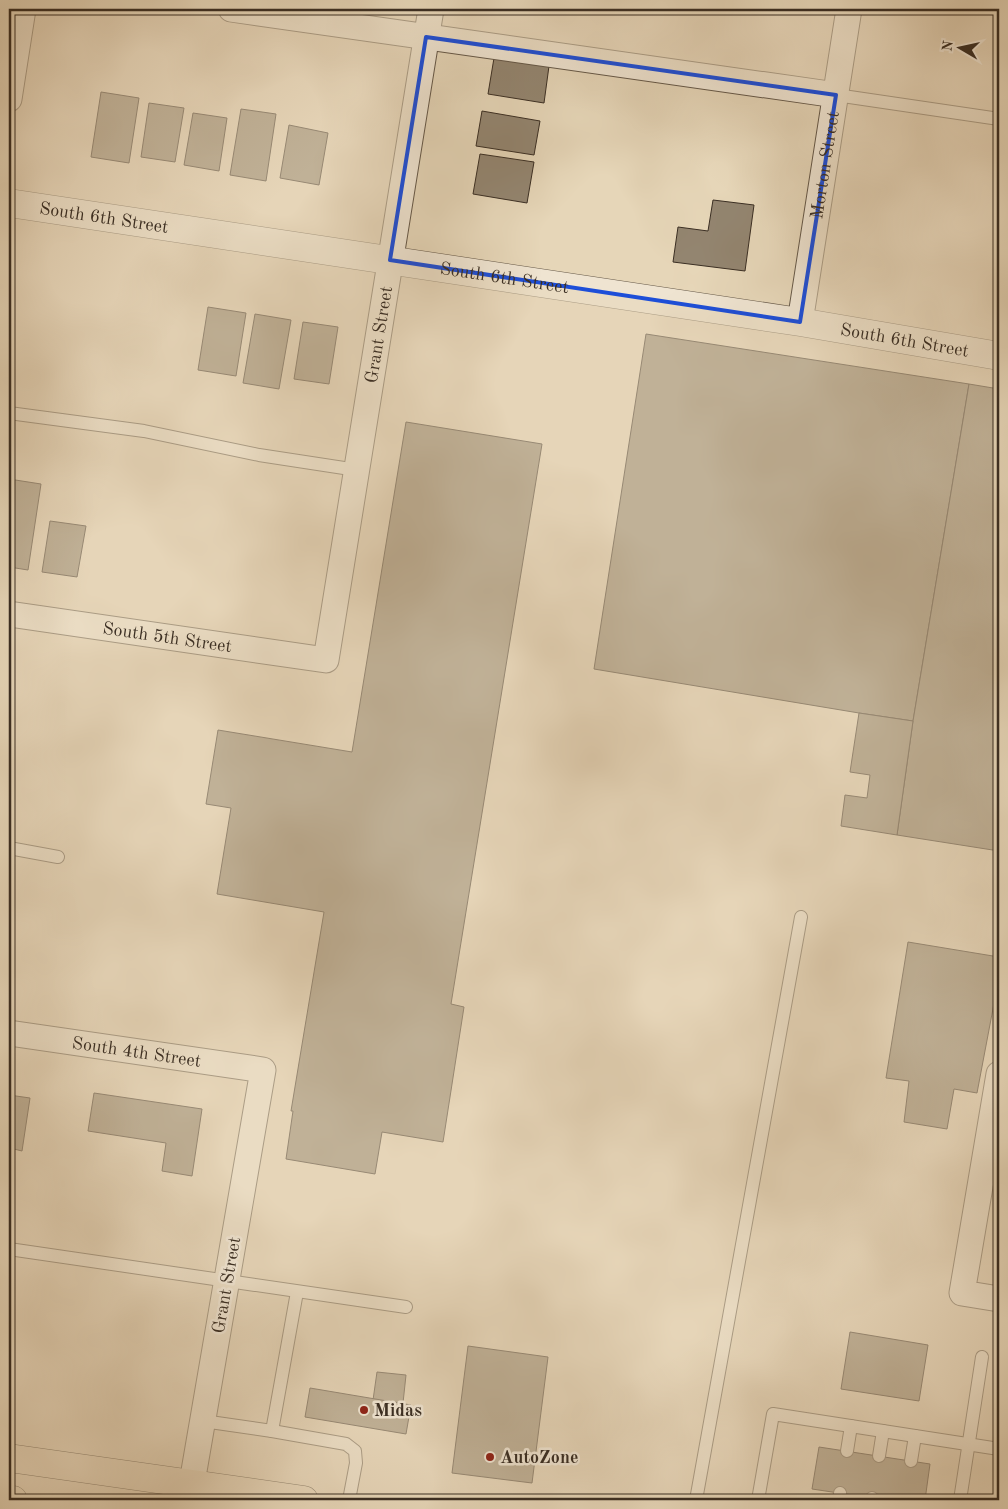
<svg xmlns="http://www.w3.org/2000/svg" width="1008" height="1509" font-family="'Old Standard TT',serif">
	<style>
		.building { fill: #938570; stroke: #3a2e23 }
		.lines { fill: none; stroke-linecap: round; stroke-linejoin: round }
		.service-casing { stroke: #655848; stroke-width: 14 }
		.minor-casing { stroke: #655848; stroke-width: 27 }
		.tertiary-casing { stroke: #655848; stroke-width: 29 }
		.trunk-casing { stroke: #3a2e23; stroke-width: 29 }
		.service { stroke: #efe4d1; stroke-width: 12 }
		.minor { stroke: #efe4d1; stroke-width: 25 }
		.tertiary { stroke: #efe4d1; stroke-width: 28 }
		.trunk { stroke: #e6d6b8; stroke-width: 28 }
		.marked { fill: none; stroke: #1d4ed8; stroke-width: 4; stroke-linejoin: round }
		.poi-dot { fill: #8f2418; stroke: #efe4d1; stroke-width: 2 }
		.labels { text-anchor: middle; stroke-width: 5; stroke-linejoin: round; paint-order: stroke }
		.street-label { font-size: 18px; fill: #3a2e23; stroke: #efe4d1 }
		.poi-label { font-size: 18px; font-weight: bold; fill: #3a2e23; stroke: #efe4d1; text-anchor: start }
	</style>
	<rect width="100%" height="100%" fill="#e6d6b8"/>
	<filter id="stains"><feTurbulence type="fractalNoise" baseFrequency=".004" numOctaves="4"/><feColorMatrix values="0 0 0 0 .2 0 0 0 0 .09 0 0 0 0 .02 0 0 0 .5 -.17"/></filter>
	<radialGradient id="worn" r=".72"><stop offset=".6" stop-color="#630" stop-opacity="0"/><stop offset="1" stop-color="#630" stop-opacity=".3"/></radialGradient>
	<!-- building -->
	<g class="building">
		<path d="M 494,58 L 549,66 L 544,103 L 488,94 Z"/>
		<path d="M 101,92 L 139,98 L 129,163 L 91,157 Z"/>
		<path d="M 149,103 L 184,108 L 175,162 L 141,157 Z"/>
		<path d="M 241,109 L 276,114 L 266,181 L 230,175 Z"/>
		<path d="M 482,111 L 540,121 L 534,155 L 476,146 Z"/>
		<path d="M 193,113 L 227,118 L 219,171 L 184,165 Z"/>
		<path d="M 289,125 L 328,133 L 319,185 L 280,178 Z"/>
		<path d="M 480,154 L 534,162 L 527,203 L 473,194 Z"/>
		<path d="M 713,200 L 754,205 L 745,271 L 673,262 L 678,227 L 708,231 Z"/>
		<path d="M 208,307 L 246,313 L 236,376 L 198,370 Z"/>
		<path d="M 255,314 L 291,320 L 279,389 L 243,383 Z"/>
		<path d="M 303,322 L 338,327 L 329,384 L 294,379 Z"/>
		<path d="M 646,334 L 969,384 L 913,721 L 859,713 L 594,669 Z"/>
		<path d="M 969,384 L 999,389 L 999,851 L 897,835 L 913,721 Z"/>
		<path d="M 406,422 L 542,444 L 451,1004 L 464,1007 L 443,1142 L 382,1132 L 375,1174 L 286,1159 L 293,1111 L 291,1111 L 324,912 L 217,894 L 231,808 L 206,804 L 218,730 L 352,752 Z"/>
		<path d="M 9,479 L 41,484 L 28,570 L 9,567 Z"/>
		<path d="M 50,521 L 86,526 L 77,577 L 42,572 Z"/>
		<path d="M 859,713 L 913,721 L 897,835 L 841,826 L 845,795 L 867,798 L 870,775 L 850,772 Z"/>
		<path d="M 908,942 L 999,957 L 999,977 L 977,1093 L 954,1089 L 947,1129 L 904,1122 L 909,1081 L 886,1078 Z"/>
		<path d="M 94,1093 L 202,1109 L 192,1176 L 162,1171 L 166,1143 L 88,1131 Z"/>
		<path d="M 9,1095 L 30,1098 L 22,1151 L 14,1149 L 12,1163 L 9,1163 Z"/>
		<path d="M 850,1332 L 928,1345 L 919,1401 L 841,1389 Z"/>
		<path d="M 468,1346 L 548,1357 L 532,1483 L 452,1473 Z"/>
		<path d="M 377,1372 L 406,1375 L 403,1403 L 373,1400 Z"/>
		<path d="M 310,1388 L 411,1405 L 406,1434 L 305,1417 Z"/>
		<path d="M 819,1447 L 930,1464 L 925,1500 L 886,1500 L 812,1489 Z"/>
	</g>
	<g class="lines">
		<defs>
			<g id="service">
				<path d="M 836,95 L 999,119"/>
				<path d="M 9,413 L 144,431 L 259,455 L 357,470"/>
				<path d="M 9,848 L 58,857"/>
				<path d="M 9,1249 L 406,1307"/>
				<path d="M 203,1421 L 272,1431 L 346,1444 L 355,1451 L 356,1463 L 349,1500"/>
				<path d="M 272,1431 L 297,1292"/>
				<path d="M 847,1451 L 851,1426"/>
				<path d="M 879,1456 L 883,1431"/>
				<path d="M 911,1461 L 915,1436"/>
				<path d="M 696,1500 L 801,917"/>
				<path d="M 758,1500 L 773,1414 L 999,1449"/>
				<path d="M 839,1500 L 840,1493"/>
				<path d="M 872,1500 L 872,1498"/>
				<path d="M 960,1500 L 982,1357"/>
			</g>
			<g id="minor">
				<path d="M 231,9 L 836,95"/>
				<path d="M 9,99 L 23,9"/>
				<path id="s1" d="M 800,322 L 849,9"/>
				<path id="s2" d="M 9,614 L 326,660 L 431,9"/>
				<path id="s3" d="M 9,1033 L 263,1070 L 189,1500"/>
				<path d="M 999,1074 L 962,1293 L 999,1299"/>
			</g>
			<g id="tertiary">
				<path id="s4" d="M 9,203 L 800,322 L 999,356"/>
			</g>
			<g id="trunk">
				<path d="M 9,1458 L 304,1500"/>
				<path d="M 9,1500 L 13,1500"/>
			</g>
		</defs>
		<!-- service casing -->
		<use href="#service" class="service-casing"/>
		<!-- minor casing -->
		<use href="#minor" class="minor-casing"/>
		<!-- tertiary casing -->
		<use href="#tertiary" class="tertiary-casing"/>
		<!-- trunk casing -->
		<use href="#trunk" class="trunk-casing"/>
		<!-- service -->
		<use href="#service" class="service"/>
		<!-- minor -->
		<use href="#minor" class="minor"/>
		<!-- tertiary -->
		<use href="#tertiary" class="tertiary"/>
		<!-- trunk -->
		<use href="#trunk" class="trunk"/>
	</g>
	<!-- marked area -->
	<path d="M0 0H1008V1509H0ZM 426,37 L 836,95 L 800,322 L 390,260 Z" fill="#e6d6b8" fill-opacity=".55" fill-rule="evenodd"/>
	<path class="marked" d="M 426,37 L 836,95 L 800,322 L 390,260 Z"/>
	<!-- markers -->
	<g class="poi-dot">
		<circle cx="364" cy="1410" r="5"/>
		<circle cx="490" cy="1457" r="5"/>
	</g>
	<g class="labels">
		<!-- street labels -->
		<g class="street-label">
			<text dy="6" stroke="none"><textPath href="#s1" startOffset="159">Morton Street</textPath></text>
			<text dy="6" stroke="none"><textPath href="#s4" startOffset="96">South 6th Street</textPath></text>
			<text dy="6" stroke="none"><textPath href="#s4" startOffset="501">South 6th Street</textPath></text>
			<text dy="6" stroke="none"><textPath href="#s2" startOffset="650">Grant Street</textPath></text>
			<text dy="6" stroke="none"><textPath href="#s4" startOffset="906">South 6th Street</textPath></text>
			<text dy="6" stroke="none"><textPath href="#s2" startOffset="160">South 5th Street</textPath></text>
			<text dy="6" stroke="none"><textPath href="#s3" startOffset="129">South 4th Street</textPath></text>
			<text transform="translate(226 1285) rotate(-80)" y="6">Grant Street</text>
		</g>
		<!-- poi labels -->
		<g class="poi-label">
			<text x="374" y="1416">Midas</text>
			<text x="500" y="1463">AutoZone</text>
		</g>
	</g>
	<!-- margin -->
	<rect width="1008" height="1509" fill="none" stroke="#e6d6b8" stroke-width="30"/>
	<rect x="10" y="10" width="988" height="1489" fill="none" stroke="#3a2e23" stroke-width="2.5"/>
	<rect x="15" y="15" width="978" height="1479" fill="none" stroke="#3a2e23"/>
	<!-- north arrow -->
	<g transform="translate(960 48) rotate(279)" stroke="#efe4d1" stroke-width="4" paint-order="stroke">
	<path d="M0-4L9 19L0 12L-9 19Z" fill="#3a2e23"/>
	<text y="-8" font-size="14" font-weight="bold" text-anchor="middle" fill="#3a2e23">N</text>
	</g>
	<rect width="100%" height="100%" filter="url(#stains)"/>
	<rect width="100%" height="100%" fill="url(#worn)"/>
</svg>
